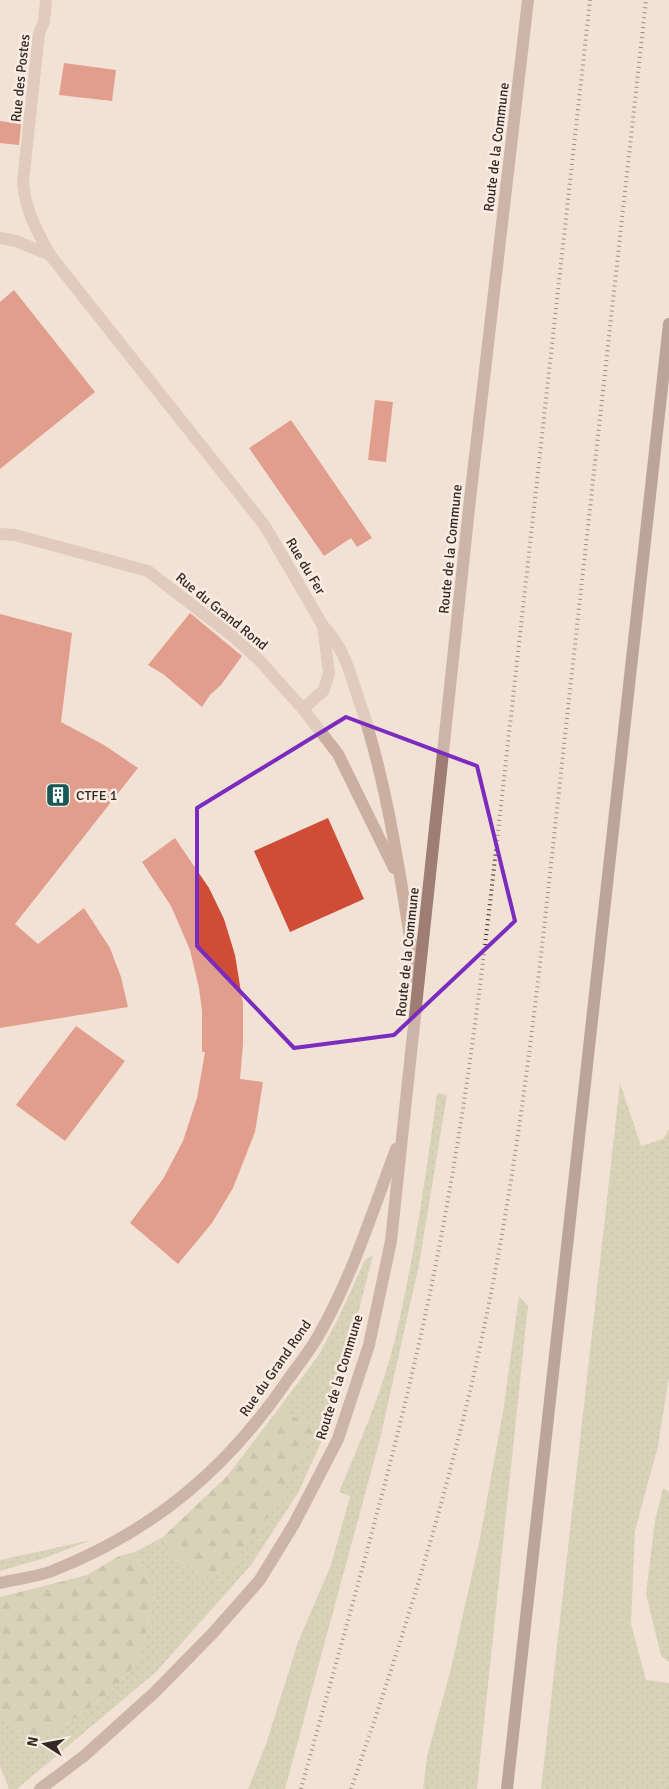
<svg xmlns="http://www.w3.org/2000/svg" width="669" height="1789" font-family="Signika,sans-serif">
	<style>
		.grass { fill: url(#grass-dots) }
		.forest { fill: url(#forest-firs) }
		.building { fill: #cf4c37 }
		.lines { fill: none; stroke-linecap: round; stroke-linejoin: round }
		.street { stroke: #cbb0a1; stroke-width: 12 }
		.secondary { stroke: #9e7e72; stroke-width: 12 }
		.primary { stroke: #785c54; stroke-width: 12 }
		.rail { stroke: #342824; stroke-width: 4; stroke-dasharray: 1 4; stroke-linecap: butt }
		.marked { fill: none; stroke: #7b2cbf; stroke-width: 4; stroke-linejoin: round }
		.labels { text-anchor: middle; stroke-width: 5; stroke-linejoin: round; paint-order: stroke }
		.street-label { font-size: 14px; fill: #342824; stroke: #faece2 }
		.poi-label { font-size: 14px; fill: #342824; stroke: #faece2; text-anchor: start }
	</style>
	<defs>
		<pattern id="grass-dots" width="8" height="8" patternUnits="userSpaceOnUse" patternTransform="scale(1.25)"><rect width="8" height="8" fill="#b8c295"/><path d="M2 2h.1M6 6h.1" fill="none" stroke="#969e79" stroke-width="1.8" stroke-linecap="round"/></pattern>
		<pattern id="forest-firs" width="22" height="20" patternUnits="userSpaceOnUse" patternTransform="scale(1.25)"><rect width="22" height="20" fill="#b8c295"/><path d="M5 1l3.5 6h-7zM16 11l3.5 6h-7z" fill="#969e79"/></pattern>
	</defs>
	<rect width="100%" height="100%" fill="#f2e2d5"/>
	<!-- grass -->
	<g class="grass">
		<path d="M 620,1083 L 641,1146 L 663,1139 L 669,1129 L 669,1377 L 658,1446 L 635,1531 L 631,1624 L 646,1680 L 669,1683 L 669,1789 L 541,1789 Z"/>
		<path d="M 437,1093 L 447,1095 L 419,1265 L 380,1439 L 285,1789 L 248,1789 L 266,1744 L 298,1642 L 331,1565 L 350,1496 L 339,1492 C 360,1442 382,1392 395,1339 C 414,1259 426,1175 437,1093 Z"/>
		<path d="M 373,1255 L 331,1420 L 298,1493 L 251,1565 L 156,1672 L 17,1789 L 9,1789 L 0,1766 L 0,1718 L 38,1740 C 68,1724 123,1690 138,1658 C 146,1640 150,1611 155,1591 L 135,1552 L 163,1537 L 176,1560 L 205,1575 L 230,1569 L 317,1425 L 277,1411 L 318,1356 L 338,1319 L 365,1260 Z"/>
		<path d="M 519,1296 L 528,1306 L 477,1789 L 423,1789 L 427,1757 L 451,1668 L 479,1543 L 503,1412 Z"/>
		<path d="M 663,1488 L 669,1492 L 669,1662 L 661,1656 L 646,1594 L 655,1520 Z"/>
		<path d="M 91,1540 L 42,1559 L 0,1571 L 0,1560 Z"/>
	</g>
	<!-- forest -->
	<g class="forest">
		<path d="M 277,1411 L 317,1425 L 282,1496 L 230,1569 L 205,1575 L 176,1560 L 163,1537 L 227,1476 Z"/>
		<path d="M 135,1552 L 155,1591 C 150,1611 146,1640 138,1658 C 123,1690 68,1724 38,1740 L 0,1718 L 0,1597 L 87,1575 L 119,1556 Z"/>
	</g>
	<!-- building -->
	<g class="building">
		<path d="M 64,63 L 116,70 L 112,101 L 59,95 Z"/>
		<path d="M 0,121 L 21,124 L 19,145 L 0,143 Z"/>
		<path d="M 14,290 L 95,392 L 0,469 L 0,302 Z"/>
		<path d="M 375,400 L 393,402 L 386,462 L 368,460 Z"/>
		<path d="M 291,420 L 372,538 L 357,547 L 351,538 L 324,556 L 249,448 Z"/>
		<path d="M 202,597 L 242,630 L 257,639 L 253,643 L 199,600 Z"/>
		<path d="M 190,613 L 242,656 L 221,685 L 210,695 L 202,707 L 163,674 L 148,665 Z"/>
		<path d="M 0,614 L 72,633 L 61,722 L 104,745 L 138,768 L 15,924 L 38,944 L 84,908 L 110,948 L 121,977 L 128,1007 L 0,1028 Z"/>
		<path d="M 328,818 L 364,899 L 290,932 L 254,851 Z"/>
		<path d="M 175,838 L 209,888 L 224,919 L 235,955 L 243,1004 L 243,1044 L 240,1079 L 263,1082 L 255,1132 L 233,1188 L 212,1223 L 178,1264 L 130,1223 L 163,1179 L 183,1141 L 197,1098 L 205,1052 L 202,1052 L 202,1011 L 199,988 L 190,950 L 171,906 L 142,862 Z"/>
		<path d="M 76,1026 L 125,1061 L 65,1141 L 16,1105 Z"/>
	</g>
	<g class="lines">
		<!-- street -->
		<g class="street">
			<path d="M 46,0 L 44,22 L 39,33 L 23,182 C 25,210 37,231 50,255 L 265,526 L 323,626 C 344,647 350,673 359,700 C 390,791 401,886 417,980"/>
			<path d="M 0,238 L 16,241 L 50,255"/>
			<path d="M 0,534 L 15,535 L 148,571 L 235,638 L 261,662 L 303,709 L 338,754 L 394,868"/>
			<path d="M 303,709 L 324,690 L 329,673 L 323,626"/>
		</g>
		<!-- secondary -->
		<g class="secondary">
			<path d="M 0,1583 C 17,1579 36,1577 52,1571 C 154,1531 228,1468 289,1378 C 300,1363 312,1348 321,1331 C 353,1274 373,1210 396,1149"/>
			<path d="M 40,1789 L 84,1756 L 154,1693 L 212,1634 L 259,1581 L 294,1524 L 338,1439 L 369,1345 L 391,1241 L 470,499 L 528,0"/>
		</g>
		<!-- primary -->
		<path class="primary" d="M 507,1789 L 669,324"/>
		<!-- rail -->
		<g class="rail">
			<path d="M 301,1789 C 352,1604 407,1420 442,1232 C 475,1058 492,883 512,707 C 538,472 564,236 590,0"/>
			<path d="M 351,1789 C 408,1625 459,1459 492,1288 C 527,1109 544,926 564,745 C 591,497 619,248 646,0"/>
		</g>
	</g>
	<!-- marked area -->
	<path d="M0 0H669V1789H0ZM 346,717 L 477,766 L 515,921 L 394,1035 L 294,1048 L 197,946 L 197,808 Z" fill="#f2e2d5" fill-opacity=".55" fill-rule="evenodd"/>
	<path class="marked" d="M 346,717 L 477,766 L 515,921 L 394,1035 L 294,1048 L 197,946 L 197,808 Z"/>
	<!-- icons -->
	<defs>
		<symbol id="building-square" viewBox="-11 -11 22 22"><rect x="-9" y="-9" width="18" height="18" rx="4" fill="#175856" stroke="#faece2"/><path d="M-4-6H4V6H1V3H-1V6H-4ZM-2.5-4.3h1.7v1.8h-1.7ZM.8-4.3h1.7v1.8H.8ZM-2.5-1h1.7V.8h-1.7ZM.8-1h1.7V.8H.8Z" fill="#fff"/></symbol>
	</defs>
	<g fill-rule="evenodd">
		<use href="#building-square" x="44" y="781" width="28" height="28"/>
	</g>
	<g class="labels">
		<!-- street labels -->
		<g class="street-label">
			<text transform="translate(20 78) rotate(-84)" y="5">Rue des Postes</text>
			<text transform="translate(496 147) rotate(-83)" y="5">Route de la Commune</text>
			<text transform="translate(450 549) rotate(-84)" y="5">Route de la Commune</text>
			<text transform="translate(306 566) rotate(59)" y="5">Rue du Fer</text>
			<text transform="translate(222 611) rotate(39)" y="5">Rue du Grand Rond</text>
			<text transform="translate(407 952) rotate(-84)" y="5">Route de la Commune</text>
			<text transform="translate(275 1368) rotate(-55)" y="5">Rue du Grand Rond</text>
			<text transform="translate(339 1377) rotate(-73)" y="5">Route de la Commune</text>
		</g>
		<!-- poi labels -->
		<g class="poi-label">
			<text x="76" y="800">CTFE 1</text>
		</g>
	</g>
	<!-- north arrow -->
	<g transform="translate(45 1744) rotate(281)" stroke="#faece2" stroke-width="4" paint-order="stroke">
	<path d="M0-4L9 19L0 12L-9 19Z" fill="#342824"/>
	<text y="-8" font-size="14" font-weight="bold" text-anchor="middle" fill="#342824">N</text>
	</g>
</svg>
